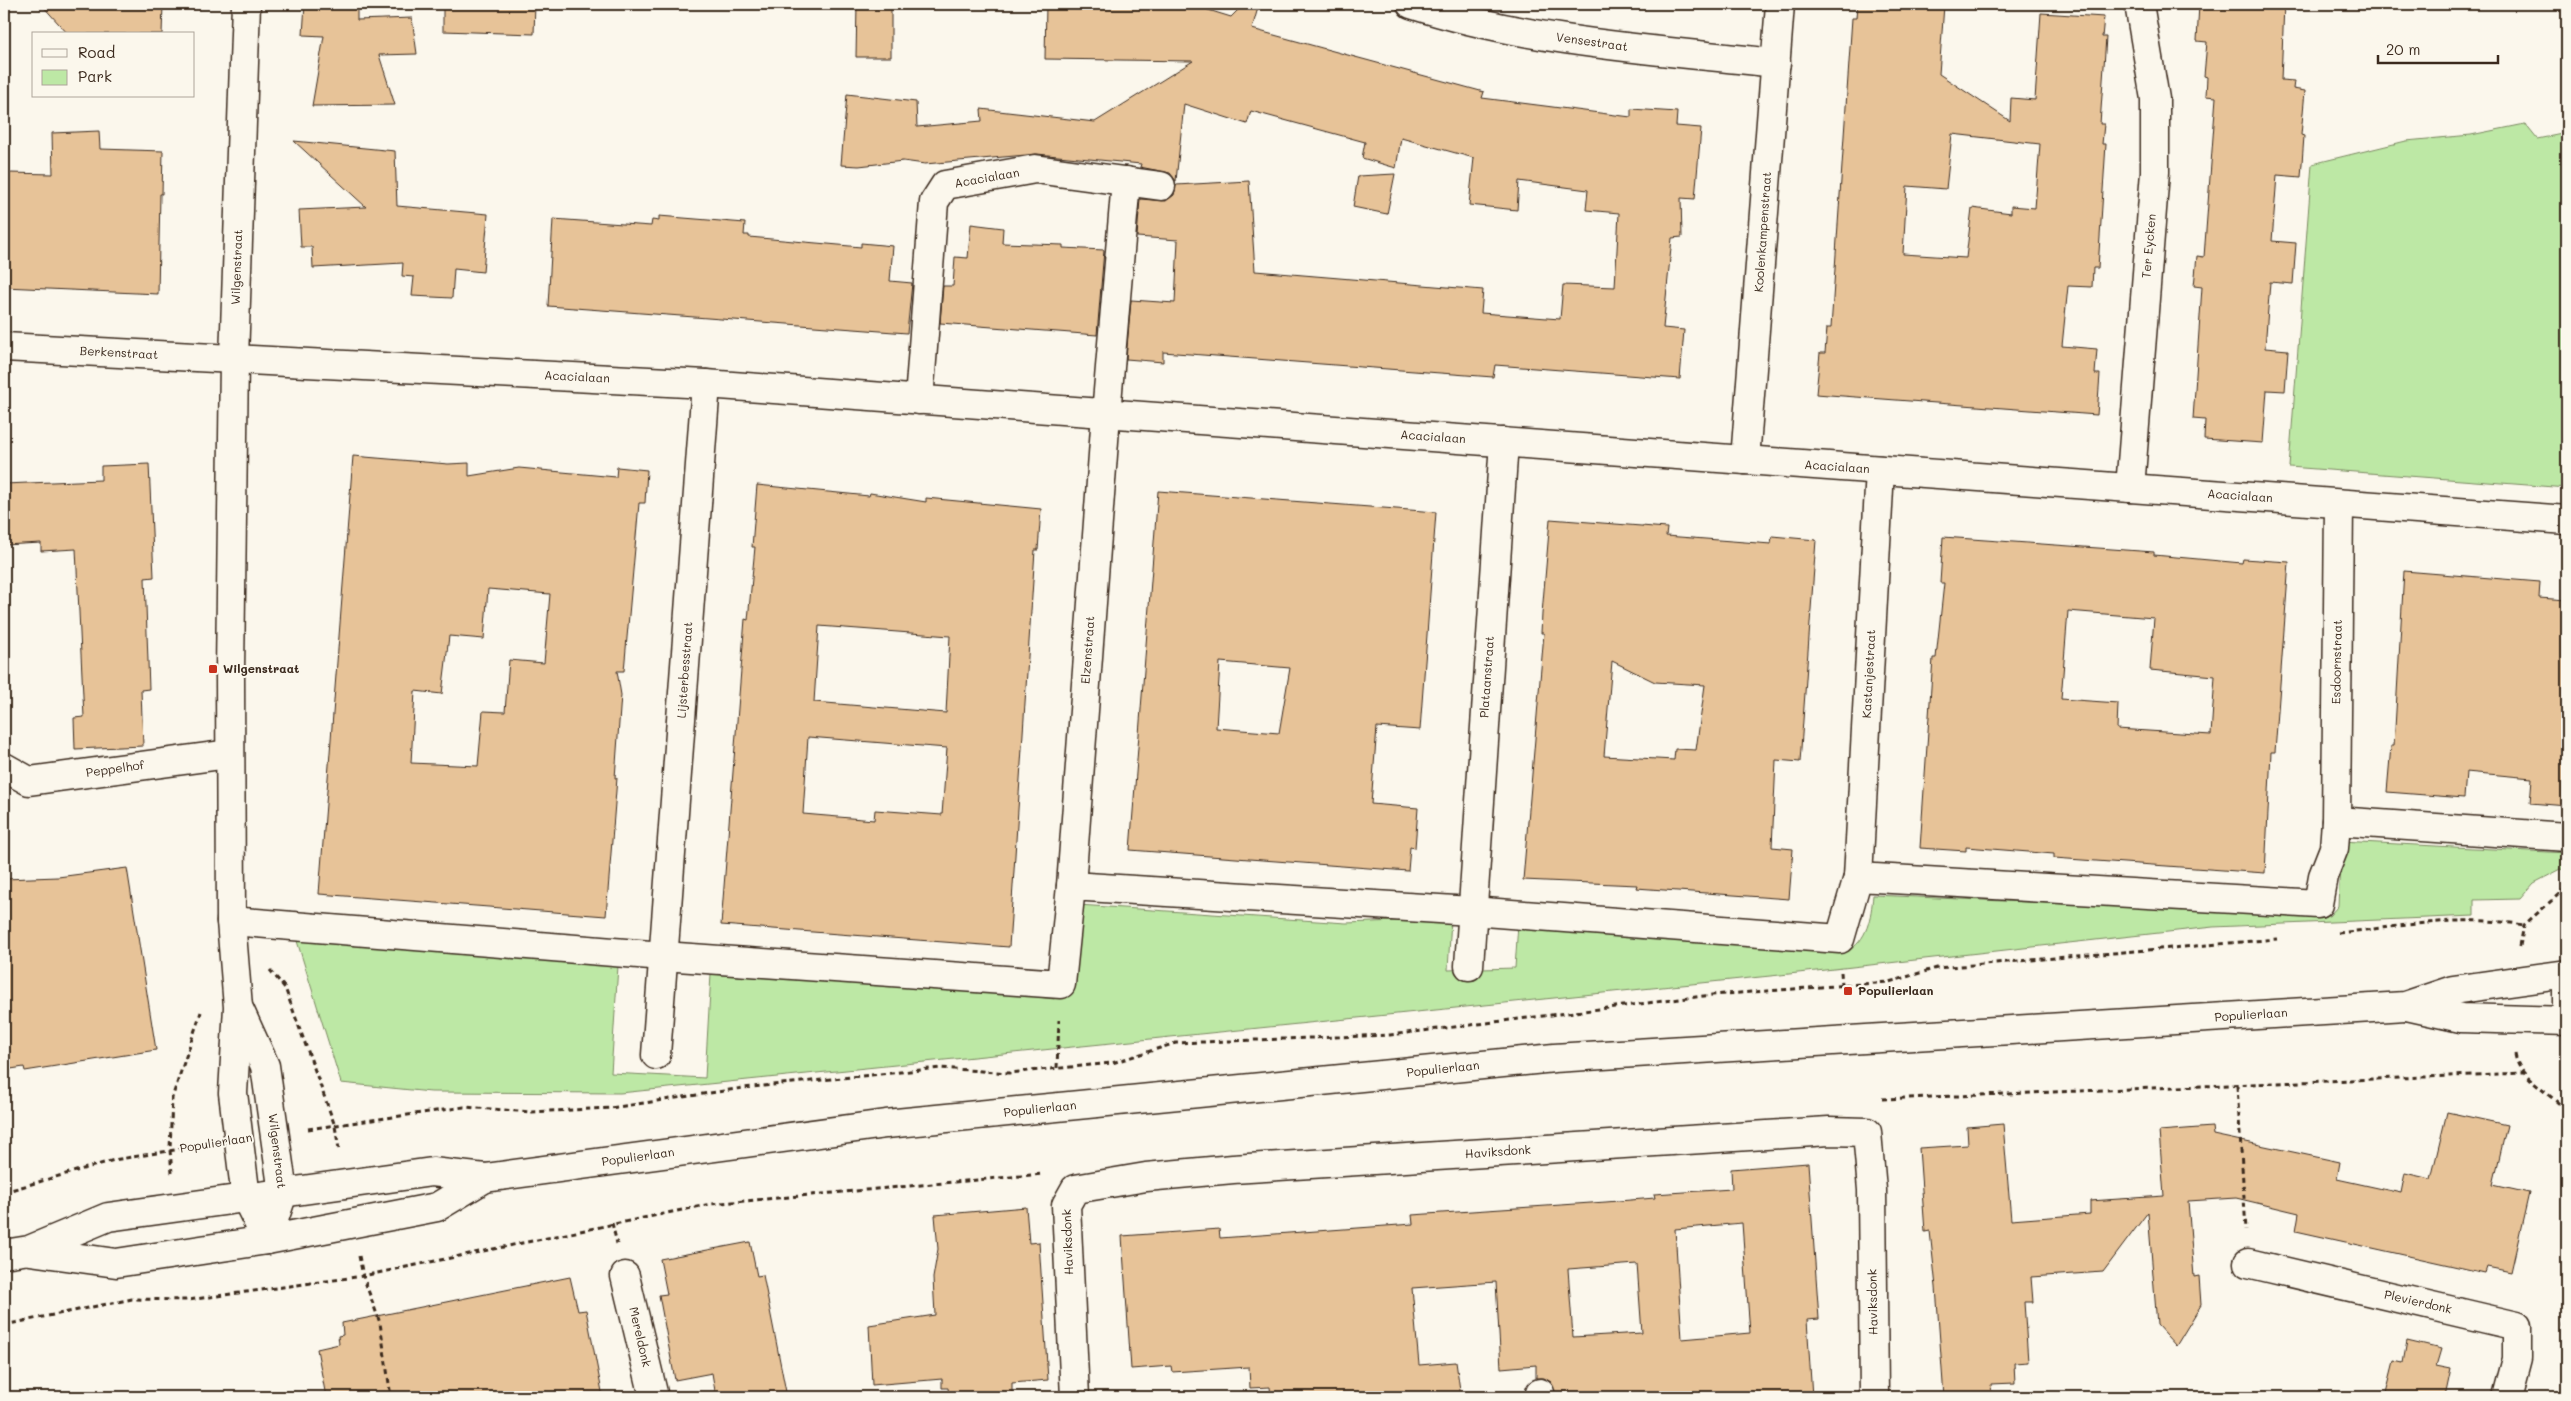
<svg xmlns="http://www.w3.org/2000/svg" width="2571" height="1401" font-family="Mali,sans-serif">
	<style>
		.green { fill: #bde8a5; stroke: #7c8962 }
		.building { fill: #e7c398; stroke: #3b2a1e; fill-rule: evenodd }
		.lines { fill: none; stroke-linecap: round; stroke-linejoin: round }
		.minor-casing { stroke: #3b2a1e; stroke-width: 31 }
		.path { stroke: #3b2a1e; stroke-width: 3; stroke-dasharray: 5 4; stroke-linecap: butt }
		.minor { stroke: #fbf7ec; stroke-width: 28 }
		.poi-dot { fill: #c8321e; stroke: #fbf7ec; stroke-width: 2 }
		.labels { text-anchor: middle; stroke-width: 4; stroke-linejoin: round; paint-order: stroke }
		.street-label { font-size: 12px; fill: #3b2a1e; stroke: #fbf7ec }
		.poi-label { font-size: 12px; font-weight: bold; fill: #3b2a1e; stroke: #fbf7ec; text-anchor: start }
	</style>
	<rect width="100%" height="100%" fill="#fbf7ec"/>
	<filter id="ink" filterUnits="userSpaceOnUse"><feTurbulence type="fractalNoise" baseFrequency=".02" numOctaves="2"/><feDisplacementMap in="SourceGraphic" scale="10" xChannelSelector="R" yChannelSelector="G"/><feConvolveMatrix kernelMatrix="1 2 1 2 8 2 1 2 1" color-interpolation-filters="sRGB"/></filter>
	<g filter="url(#ink)">
		<!-- green -->
		<g class="green">
			<path d="M 2525,124 L 2537,139 L 2567,133 L 2567,488 L 2289,467 L 2312,164 L 2406,141 L 2471,135 Z"/>
			<path d="M 2341,841 L 2567,853 L 2567,866 L 2534,883 L 2520,899 L 2474,900 L 2474,916 L 2213,927 L 1780,975 L 620,1093 L 431,1092 L 341,1083 L 297,941 L 618,966 L 611,1073 L 705,1078 L 711,974 L 1014,994 L 1054,999 L 1075,984 L 1078,905 L 1346,923 L 1451,919 L 1448,970 L 1515,968 L 1518,924 L 1846,952 C 1868,941 1871,917 1873,895 L 2329,916 L 2338,906 Z"/>
		</g>
		<!-- building -->
		<g class="building">
			<path d="M 41,4 L 163,4 L 162,34 L 68,34 Z"/>
			<path d="M 305,4 L 357,4 L 357,20 L 412,18 L 417,54 L 379,55 L 395,105 L 312,106 L 324,36 L 303,35 Z"/>
			<path d="M 443,4 L 535,4 L 534,34 L 443,31 Z"/>
			<path d="M 857,4 L 891,4 L 891,57 L 856,57 Z"/>
			<path d="M 1046,4 L 1189,4 L 1231,17 L 1244,4 L 1259,4 L 1252,29 L 1484,92 L 1482,98 L 1631,117 L 1631,109 L 1677,112 L 1676,126 L 1701,128 L 1695,199 L 1681,198 L 1682,237 L 1672,238 L 1663,328 L 1684,330 L 1680,379 L 1495,365 L 1493,377 L 1163,352 L 1163,362 L 1126,359 L 1131,300 L 1175,303 L 1178,240 L 1137,237 L 1140,199 L 1166,201 L 1174,195 L 1176,185 L 1249,181 L 1255,271 L 1483,290 L 1481,313 L 1560,319 L 1563,285 L 1615,287 L 1619,213 L 1586,210 L 1588,190 L 1519,181 L 1517,210 L 1469,205 L 1474,158 L 1401,138 L 1396,168 L 1362,158 L 1365,142 L 1251,111 L 1247,124 L 1184,104 L 1176,181 L 1170,173 L 1140,167 L 1141,164 L 1037,154 L 925,164 L 903,161 L 859,166 L 841,165 L 847,94 L 916,102 L 917,127 L 982,121 L 981,109 L 1095,122 L 1193,61 L 1045,59 Z"/>
			<path d="M 1857,4 L 1944,5 L 1939,74 L 2010,121 L 2011,98 L 2035,100 L 2041,13 L 2104,17 L 2102,37 L 2106,37 L 2100,124 L 2104,124 L 2102,144 L 2106,144 L 2098,268 L 2093,268 L 2092,287 L 2068,286 L 2062,346 L 2097,349 L 2095,374 L 2100,374 L 2097,415 L 1816,394 L 1820,353 L 1825,353 L 1827,328 L 1831,328 L 1852,18 L 1856,18 ZM 1952,134 L 2040,144 L 2035,208 L 2011,206 L 2011,213 L 1972,208 L 1966,258 L 1903,254 L 1907,186 L 1946,189 Z"/>
			<path d="M 2199,4 L 2284,4 L 2281,80 L 2294,81 L 2293,89 L 2305,91 L 2301,135 L 2304,136 L 2301,177 L 2277,175 L 2272,241 L 2296,243 L 2293,284 L 2270,282 L 2265,348 L 2288,350 L 2285,391 L 2267,390 L 2263,443 L 2204,439 L 2205,420 L 2193,419 L 2202,287 L 2194,286 L 2197,256 L 2204,257 L 2216,97 L 2206,96 L 2207,77 L 2204,76 L 2207,42 L 2197,41 Z"/>
			<path d="M 99,131 L 100,149 L 163,151 L 162,194 L 160,194 L 158,294 L 4,287 L 4,220 L 7,220 L 9,173 L 53,174 L 52,133 Z"/>
			<path d="M 294,141 L 395,151 L 397,206 L 488,214 L 483,272 L 454,269 L 452,298 L 412,296 L 414,277 L 402,276 L 403,263 L 313,268 L 312,247 L 301,247 L 299,210 L 366,207 Z"/>
			<path d="M 1395,174 L 1387,214 L 1353,207 L 1358,176 Z"/>
			<path d="M 659,216 L 745,223 L 744,235 L 749,235 L 749,237 L 861,247 L 861,243 L 893,246 L 890,281 L 912,283 L 907,333 L 548,306 L 553,219 L 651,226 L 652,220 L 659,221 Z"/>
			<path d="M 971,224 L 1003,228 L 1002,243 L 1063,245 L 1063,248 L 1104,250 L 1097,335 L 940,323 L 943,286 L 953,286 L 955,257 L 968,258 Z"/>
			<path d="M 353,456 L 448,464 L 469,463 L 469,476 L 519,468 L 616,477 L 617,467 L 647,470 L 645,503 L 639,503 L 624,671 L 617,671 L 621,695 L 615,778 L 617,778 L 606,916 L 319,894 ZM 488,589 L 550,594 L 544,663 L 509,660 L 505,712 L 483,711 L 478,766 L 411,763 L 415,691 L 442,694 L 449,636 L 484,639 Z"/>
			<path d="M 149,464 L 154,577 L 145,578 L 149,689 L 141,690 L 143,746 L 75,749 L 74,718 L 84,717 L 76,549 L 41,551 L 41,543 L 4,545 L 4,484 L 101,480 L 101,466 Z"/>
			<path d="M 757,485 L 869,496 L 870,493 L 926,502 L 926,498 L 1041,509 L 1038,550 L 1035,550 L 1009,947 L 721,925 L 745,619 L 748,620 L 755,547 L 752,547 ZM 819,626 L 950,636 L 946,713 L 814,702 ZM 808,737 L 947,748 L 942,815 L 875,810 L 874,820 L 803,814 Z"/>
			<path d="M 1158,491 L 1436,512 L 1420,730 L 1377,727 L 1371,804 L 1418,808 L 1415,848 L 1410,847 L 1408,871 L 1130,850 ZM 1220,662 L 1290,668 L 1279,733 L 1216,728 Z"/>
			<path d="M 1550,519 L 1667,528 L 1666,536 L 1771,544 L 1772,536 L 1816,540 L 1800,762 L 1776,760 L 1772,847 L 1793,849 L 1789,899 L 1636,888 L 1637,885 L 1523,880 L 1544,633 L 1541,633 L 1542,614 ZM 1612,661 L 1655,682 L 1705,685 L 1696,750 L 1675,749 L 1674,760 L 1604,756 Z"/>
			<path d="M 1943,537 L 2154,552 L 2154,555 L 2242,563 L 2243,559 L 2289,562 L 2275,752 L 2271,752 L 2265,873 L 2054,858 L 2054,854 L 1966,847 L 1966,851 L 1920,848 L 1933,658 L 1936,658 L 1944,583 L 1940,583 ZM 2068,611 L 2154,618 L 2150,670 L 2215,676 L 2211,735 L 2117,729 L 2118,703 L 2061,699 Z"/>
			<path d="M 2404,571 L 2540,582 L 2539,598 L 2567,600 L 2567,806 L 2530,803 L 2532,778 L 2466,772 L 2464,798 L 2387,792 L 2391,746 L 2394,746 Z"/>
			<path d="M 127,868 L 156,1050 L 25,1071 L 24,1067 L 4,1070 L 4,879 L 58,877 Z"/>
			<path d="M 2447,1112 L 2507,1125 L 2493,1185 L 2529,1193 L 2511,1272 L 2487,1267 L 2485,1273 L 2296,1231 L 2299,1213 L 2236,1198 L 2188,1201 L 2194,1277 L 2199,1276 L 2201,1305 L 2176,1346 L 2157,1325 L 2148,1212 L 2103,1272 L 2031,1277 L 2033,1302 L 2024,1302 L 2028,1362 L 2014,1363 L 2015,1383 L 1991,1384 L 1992,1397 L 1944,1397 L 1936,1287 L 1930,1231 L 1925,1232 L 1919,1148 L 1968,1145 L 1967,1127 L 2003,1124 L 2011,1220 L 2090,1214 L 2090,1201 L 2164,1196 L 2159,1131 L 2212,1127 L 2213,1135 L 2340,1162 L 2337,1179 L 2401,1193 L 2405,1173 L 2431,1179 Z"/>
			<path d="M 1808,1163 L 1819,1319 L 1807,1320 L 1812,1397 L 1556,1397 L 1551,1382 L 1544,1378 L 1536,1378 L 1536,1365 L 1501,1368 L 1496,1282 L 1412,1288 L 1419,1365 L 1456,1362 L 1461,1397 L 1271,1397 L 1270,1387 L 1250,1388 L 1249,1367 L 1172,1372 L 1171,1366 L 1131,1369 L 1122,1236 L 1219,1229 L 1220,1238 L 1413,1224 L 1412,1215 L 1606,1202 L 1655,1198 L 1654,1194 L 1732,1189 L 1731,1169 ZM 1742,1223 L 1750,1333 L 1682,1339 L 1675,1229 ZM 1637,1264 L 1642,1333 L 1573,1337 L 1568,1269 Z"/>
			<path d="M 1026,1207 L 1029,1243 L 1039,1242 L 1048,1380 L 1012,1383 L 1012,1397 L 949,1397 L 948,1388 L 942,1388 L 942,1379 L 872,1385 L 869,1325 L 935,1315 L 933,1278 L 938,1249 L 935,1215 Z"/>
			<path d="M 750,1242 L 757,1276 L 763,1275 L 787,1397 L 716,1397 L 712,1373 L 675,1380 L 659,1295 L 667,1294 L 660,1259 Z"/>
			<path d="M 570,1277 L 578,1311 L 586,1310 L 603,1397 L 326,1397 L 317,1349 L 339,1344 L 338,1336 L 343,1335 L 342,1323 Z"/>
			<path d="M 2407,1341 L 2441,1349 L 2436,1366 L 2451,1369 L 2445,1397 L 2385,1397 L 2394,1361 L 2403,1363 Z"/>
		</g>
		<g class="lines">
			<defs>
				<g id="minor">
					<path d="M 246,4 L 234,359 L 230,672 L 231,921 L 238,1007 L 233,1093 L 246,1198 L 267,1240"/>
					<path d="M 1411,4 C 1528,42 1654,50 1776,63"/>
					<path d="M 4,347 L 706,384 L 2567,520"/>
					<path d="M 919,400 L 934,202 L 945,185 L 1035,169 L 1161,186"/>
					<path d="M 1745,460 L 1780,4"/>
					<path d="M 2130,488 L 2155,172 L 2155,99 L 2139,4"/>
					<path d="M 4,767 L 29,781 L 229,754"/>
					<path d="M 2336,821 L 2339,504"/>
					<path d="M 1858,877 L 1880,470"/>
					<path d="M 1071,886 L 1106,414 L 1126,181"/>
					<path d="M 231,921 L 663,956 L 1061,984 L 1071,886 L 1471,911 L 1840,939 L 1858,877 L 2318,904 L 2323,876 L 2334,848 L 2336,821 L 2567,837"/>
					<path d="M 1469,966 L 1504,442"/>
					<path d="M 2567,987 L 2567,1021"/>
					<path d="M 2407,1006 L 2461,1018 L 2567,1021"/>
					<path d="M 240,1011 L 265,1066 L 283,1193 L 267,1240"/>
					<path d="M 656,1055 L 706,384"/>
					<path d="M 30,1251 L 116,1263 L 267,1240 L 437,1207 L 485,1178"/>
					<path d="M 4,1254 L 29,1250 L 108,1217 L 432,1172 L 485,1178 L 886,1124 L 1554,1058 L 2405,1006 L 2453,990 L 2567,974"/>
					<path d="M 2248,1263 L 2517,1326 L 2517,1359 L 2507,1397"/>
					<path d="M 625,1276 L 654,1397"/>
					<path d="M 1540,1393 L 1541,1397"/>
					<path d="M 1075,1397 L 1066,1205 L 1075,1189 L 1146,1177 L 1233,1169 L 1829,1131 L 1867,1132 L 1872,1190 L 1874,1397"/>
				</g>
			</defs>
			<!-- minor casing -->
			<use href="#minor" class="minor-casing"/>
			<!-- path -->
			<g class="path">
				<path d="M 2338,933 C 2399,927 2463,914 2524,925"/>
				<path d="M 2520,946 L 2524,925 L 2567,887"/>
				<path d="M 270,970 L 285,988 L 335,1126 L 339,1149"/>
				<path d="M 1841,972 L 1842,985"/>
				<path d="M 2515,1054 C 2519,1080 2551,1092 2567,1112"/>
				<path d="M 1057,1068 L 1059,1020"/>
				<path d="M 2237,1086 L 2246,1230"/>
				<path d="M 1882,1099 L 2523,1073"/>
				<path d="M 308,1129 L 464,1107 L 531,1112 L 611,1108 L 743,1088 L 940,1068 L 1009,1073 L 1112,1063 L 1176,1043 L 1390,1035 L 1712,995 L 1889,982 L 1937,968 L 2277,939"/>
				<path d="M 172,1173 L 170,1150 L 172,1098 L 201,1012"/>
				<path d="M 4,1192 L 114,1160 L 205,1145"/>
				<path d="M 612,1223 L 617,1244"/>
				<path d="M 359,1256 L 363,1276 L 380,1323 L 391,1397"/>
				<path d="M 2567,1305 L 2564,1332 L 2567,1343"/>
				<path d="M 4,1325 L 132,1299 L 188,1300 L 363,1276 L 711,1204 L 1043,1174"/>
			</g>
			<!-- minor -->
			<use href="#minor" class="minor"/>
		</g>
	</g>
	<!-- markers -->
	<g class="poi-dot">
		<rect x="208" y="664" width="10" height="10" rx="2.5"/>
		<rect x="1843" y="986" width="10" height="10" rx="2.5"/>
	</g>
	<g class="labels">
		<!-- street labels -->
		<g class="street-label">
			<text transform="translate(1592 42) rotate(8)" y="4">Vensestraat</text>
			<text transform="translate(987 178) rotate(-10)" y="4">Acacialaan</text>
			<text transform="translate(1763 232) rotate(-86)" y="4">Koolenkampenstraat</text>
			<text transform="translate(2149 246) rotate(-85)" y="4">Ter Eycken</text>
			<text transform="translate(237 267) rotate(-88)" y="4">Wilgenstraat</text>
			<text transform="translate(119 353) rotate(3)" y="4">Berkenstraat</text>
			<text transform="translate(577 377) rotate(3)" y="4">Acacialaan</text>
			<text transform="translate(1433 437) rotate(4)" y="4">Acacialaan</text>
			<text transform="translate(1837 467) rotate(4)" y="4">Acacialaan</text>
			<text transform="translate(2240 496) rotate(4)" y="4">Acacialaan</text>
			<text transform="translate(1088 650) rotate(-86)" y="4">Elzenstraat</text>
			<text transform="translate(2337 662) rotate(-89)" y="4">Esdoornstraat</text>
			<text transform="translate(685 670) rotate(-86)" y="4">Lijsterbesstraat</text>
			<text transform="translate(1869 674) rotate(-87)" y="4">Kastanjestraat</text>
			<text transform="translate(1487 677) rotate(-86)" y="4">Plataanstraat</text>
			<text transform="translate(115 769) rotate(-8)" y="4">Peppelhof</text>
			<text transform="translate(2251 1015) rotate(-4)" y="4">Populierlaan</text>
			<text transform="translate(1443 1069) rotate(-6)" y="4">Populierlaan</text>
			<text transform="translate(1040 1109) rotate(-6)" y="4">Populierlaan</text>
			<text transform="translate(216 1143) rotate(-9)" y="4">Populierlaan</text>
			<text transform="translate(277 1151) rotate(83)" y="4">Wilgenstraat</text>
			<text transform="translate(1498 1152) rotate(-4)" y="4">Haviksdonk</text>
			<text transform="translate(638 1157) rotate(-8)" y="4">Populierlaan</text>
			<text transform="translate(1068 1242) rotate(-92)" y="4">Haviksdonk</text>
			<text transform="translate(1873 1302) rotate(-91)" y="4">Haviksdonk</text>
			<text transform="translate(2418 1302) rotate(13)" y="4">Plevierdonk</text>
			<text transform="translate(640 1337) rotate(77)" y="4">Mereldonk</text>
		</g>
		<!-- poi labels -->
		<g class="poi-label">
			<text x="223" y="673">Wilgenstraat</text>
			<text x="1858" y="995">Populierlaan</text>
		</g>
	</g>
	<!-- margin -->
	<rect width="2571" height="1401" fill="none" stroke="#fbf7ec" stroke-width="20"/>
	<rect x="10" y="10" width="2551" height="1381" fill="none" stroke="#3b2a1e" stroke-width="2" filter="url(#ink)"/>
	<!-- legend -->
	<rect x="32" y="32" width="162" height="65" fill="#fbf7ec" stroke="#aea59a"/>
	<rect x="42" y="49" width="25" height="8" fill="#fbf7ec" stroke="#aea59a"/>
	<text x="78" y="58" font-size="15" fill="#3b2a1e">Road</text>
	<rect x="42" y="70" width="25" height="15" fill="#bde8a5" stroke="#aea59a"/>
	<text x="78" y="82" font-size="15" fill="#3b2a1e">Park</text>
	<!-- scale -->
	<path d="M2378 55v8h120v-8" fill="none" stroke="#3b2a1e" stroke-width="2.5"/>
	<text x="2386" y="55" font-size="15" fill="#3b2a1e" stroke="#fbf7ec" stroke-width="4" paint-order="stroke">20 m</text>
</svg>
